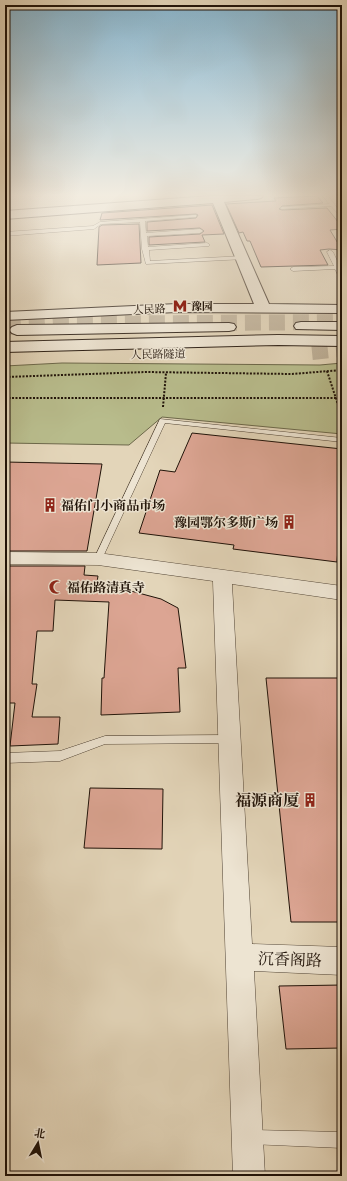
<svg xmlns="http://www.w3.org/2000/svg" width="347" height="1181" font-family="'Libre Bodoni','Noto Serif SC',serif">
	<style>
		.green { fill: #b8bc8c; stroke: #6c684a }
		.building { fill: #dca593; stroke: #201309 }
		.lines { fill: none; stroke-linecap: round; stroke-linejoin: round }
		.secondary-tunnel { stroke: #bcae96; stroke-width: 16; stroke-dasharray: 16 8; stroke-linecap: butt }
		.lane-casing { stroke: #514435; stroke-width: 1 }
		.street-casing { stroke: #514435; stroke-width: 1 }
		.secondary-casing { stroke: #201309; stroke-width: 2 }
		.path { stroke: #201309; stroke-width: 2; stroke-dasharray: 2 1.5; stroke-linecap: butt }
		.lane { fill: #ede4d2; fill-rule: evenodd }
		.street { fill: #ede4d2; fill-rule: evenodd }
		.secondary { fill: #ede4d2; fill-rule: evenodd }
		.labels { text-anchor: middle; stroke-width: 3; stroke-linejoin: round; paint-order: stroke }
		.far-poi-label { font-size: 11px; font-weight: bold; fill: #201309; stroke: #ede4d2; text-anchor: start }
		.far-street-label { font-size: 11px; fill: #201309; stroke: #ede4d2 }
		.poi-label { font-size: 13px; font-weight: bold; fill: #201309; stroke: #ede4d2; text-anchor: start }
		.near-poi-label { font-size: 16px; font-weight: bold; fill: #201309; stroke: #ede4d2; text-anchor: end }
		.near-street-label { font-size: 16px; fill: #201309; stroke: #ede4d2 }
	</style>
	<rect width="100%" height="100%" fill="#e3d5b9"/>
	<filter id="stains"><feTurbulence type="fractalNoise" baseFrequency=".005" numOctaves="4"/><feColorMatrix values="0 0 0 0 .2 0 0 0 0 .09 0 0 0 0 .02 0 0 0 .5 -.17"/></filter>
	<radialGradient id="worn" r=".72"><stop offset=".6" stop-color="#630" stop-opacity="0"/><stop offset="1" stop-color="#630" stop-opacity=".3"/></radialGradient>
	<!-- green -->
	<path class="green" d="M 62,363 L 320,365 L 342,363 L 342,434 L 162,417 L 129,445 L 5,443 L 5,366 Z"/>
	<!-- building -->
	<g class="building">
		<path d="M 317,196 L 323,203 L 282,206 L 279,209 L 282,210 L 327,208 L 342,227 L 342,229 L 330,230 L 342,250 L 329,249 L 320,250 L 328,265 L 261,267 L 250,241 L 247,241 L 243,232 L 239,233 L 226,204 L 276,201 L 274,198 Z"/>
		<path d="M 212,205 L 224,234 L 202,235 L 205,242 L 149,245 L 149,237 L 200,234 L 204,231 L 200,228 L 147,231 L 147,222 L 196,218 L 198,215 L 196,214 L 100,220 L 102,213 Z"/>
		<path d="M 139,224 L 141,263 L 97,265 L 99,227 L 102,225 Z"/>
		<path d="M 192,433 L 342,449 L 342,494 L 337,562 L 233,549 L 234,545 L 139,533 L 160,470 L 175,472 Z"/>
		<path d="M 5,462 L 102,464 L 87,551 L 5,551 Z"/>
		<path d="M 5,566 L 85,566 L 84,575 L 98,576 L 97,582 L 161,599 L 178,608 L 186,668 L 178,668 L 180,712 L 101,715 L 102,678 L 104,678 L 109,602 L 55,600 L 53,631 L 37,631 L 32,684 L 37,684 L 32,717 L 60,717 L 58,744 L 10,746 L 15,703 L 5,703 Z"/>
		<path d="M 266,678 L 342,678 L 342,922 L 291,922 Z"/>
		<path d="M 90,788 L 163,789 L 162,849 L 84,848 Z"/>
		<path d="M 342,985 L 342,1048 L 286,1049 L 279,986 Z"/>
	</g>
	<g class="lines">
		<!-- secondary-tunnel -->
		<g class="secondary-tunnel">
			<path d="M 5,327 L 59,324 L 342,322"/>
			<path d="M 312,352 L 342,349"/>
		</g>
		<defs>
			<g id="lane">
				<path d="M 323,196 L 328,196 L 342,214 L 342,218 L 331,206 L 282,209 L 280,208 L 282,207 L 329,204 Z"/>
				<path d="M 194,215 L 196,215 L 196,217 L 145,221 L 146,233 L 200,229 L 203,231 L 200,233 L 147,236 L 148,247 L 207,243 L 209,244 L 209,246 L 149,250 L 150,261 L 243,256 L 246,258 L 245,259 L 146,264 L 142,249 L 140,222 L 101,224 L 94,229 L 5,236 L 5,232 L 93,226 L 100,222 Z"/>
				<path d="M 330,250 L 333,252 L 342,271 L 342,279 L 339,277 L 335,269 L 293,271 L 290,269 L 293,267 L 334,266 L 327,252 Z"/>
				<path d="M 160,419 L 342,438 L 342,442 L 165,423 L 102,559 L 101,561 L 95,561 L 94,559 Z"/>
				<path d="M 230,735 L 234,736 L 235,739 L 234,742 L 230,743 L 105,744 L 60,761 L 5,763 L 5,753 L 60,751 L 105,736 Z"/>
				<path d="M 251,1130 L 342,1132 L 342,1148 L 251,1144 L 246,1142 L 244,1137 L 246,1132 Z"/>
			</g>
			<path id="street" d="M 5,552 L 98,553 L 342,586 L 342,600 L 232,584 L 252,944 L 342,947 L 342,975 L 254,971 L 265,1176 L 233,1176 L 213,581 L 98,565 L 5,564 Z"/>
			<g id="secondary">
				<path d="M 210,196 L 263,196 L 261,198 L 257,199 L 224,202 L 269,304 L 342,305 L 342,313 L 177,312 L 5,320 L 5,312 L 177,304 L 254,304 L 213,203 L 5,219 L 5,211 Z"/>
				<path d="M 301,322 L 342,322 L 342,330 L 296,329 L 294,326 L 296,323 Z"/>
				<path d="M 229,323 L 234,324 L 236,327 L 234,330 L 229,331 L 17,335 L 12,333 L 9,330 L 12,327 L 17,325 Z"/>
				<path d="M 278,335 L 342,336 L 342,346 L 278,345 L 5,352 L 5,342 Z"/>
			</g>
		</defs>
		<!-- lane casing -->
		<use href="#lane" class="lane-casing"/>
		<!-- street casing -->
		<use href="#street" class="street-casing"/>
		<!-- secondary casing -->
		<use href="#secondary" class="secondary-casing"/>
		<!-- path -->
		<g class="path">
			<path d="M 327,371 L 342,417"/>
			<path d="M 5,377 L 146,372 L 292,374 L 342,370"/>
			<path d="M 5,398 L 342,398"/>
			<path d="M 163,407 L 166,373"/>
		</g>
		<!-- lane -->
		<use href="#lane" class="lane"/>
		<!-- street -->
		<use href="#street" class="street"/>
		<!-- secondary -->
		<use href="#secondary" class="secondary"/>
	</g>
	<!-- sky -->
	<linearGradient id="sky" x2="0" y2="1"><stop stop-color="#87b6d0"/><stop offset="0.54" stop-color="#f2ece0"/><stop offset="1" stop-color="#f2ece0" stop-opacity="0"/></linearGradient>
	<rect width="347" height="361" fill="url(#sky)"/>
	<!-- icons -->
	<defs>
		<symbol id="metro-bare" viewBox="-9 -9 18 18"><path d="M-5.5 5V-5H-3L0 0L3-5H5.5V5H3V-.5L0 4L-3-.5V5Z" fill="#8f2418" stroke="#ede4d2" stroke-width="2.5" paint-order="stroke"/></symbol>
		<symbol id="building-bare" viewBox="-9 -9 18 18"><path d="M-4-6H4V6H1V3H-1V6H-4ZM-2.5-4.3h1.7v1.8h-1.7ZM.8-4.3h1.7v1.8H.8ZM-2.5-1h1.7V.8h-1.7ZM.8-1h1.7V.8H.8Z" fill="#8f2418" stroke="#ede4d2" stroke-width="2.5" paint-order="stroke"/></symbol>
		<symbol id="mosque-bare" viewBox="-9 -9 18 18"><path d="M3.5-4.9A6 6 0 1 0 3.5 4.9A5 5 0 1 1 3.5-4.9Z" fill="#8f2418" stroke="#ede4d2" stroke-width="2.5" paint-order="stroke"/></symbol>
	</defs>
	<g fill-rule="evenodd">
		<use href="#metro-bare" x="170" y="296" width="20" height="20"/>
		<use href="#building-bare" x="40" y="495" width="20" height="20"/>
		<use href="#building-bare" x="279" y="512" width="20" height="20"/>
		<use href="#mosque-bare" x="46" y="577" width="20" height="20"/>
		<use href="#building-bare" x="300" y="790" width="20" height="20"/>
	</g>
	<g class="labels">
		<!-- far-poi labels -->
		<g class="far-poi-label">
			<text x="191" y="310">豫园</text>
		</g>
		<!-- far-street labels -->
		<g class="far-street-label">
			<text transform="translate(149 309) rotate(-2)" y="4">人民路</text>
			<text transform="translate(158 354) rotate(-1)" y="4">人民路隧道</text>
		</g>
		<!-- poi labels -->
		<g class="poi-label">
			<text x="61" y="510">福佑门小商品市场</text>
			<text x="278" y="527" text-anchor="end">豫园鄂尔多斯广场</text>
			<text x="67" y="592">福佑路清真寺</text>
		</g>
		<!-- near-poi labels -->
		<g class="near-poi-label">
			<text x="299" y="806">福源商厦</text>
		</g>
		<!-- near-street labels -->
		<g class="near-street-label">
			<text transform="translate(290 959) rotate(2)" y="6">沉香阁路</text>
		</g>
	</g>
	<!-- margin -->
	<rect width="347" height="1181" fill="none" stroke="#e3d5b9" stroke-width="20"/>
	<rect x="6" y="6" width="335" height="1169" fill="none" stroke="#201309" stroke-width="2"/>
	<rect x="10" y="10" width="327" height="1161" fill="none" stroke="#201309"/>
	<!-- north arrow -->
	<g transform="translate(38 1143) rotate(10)" stroke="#ede4d2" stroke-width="3" paint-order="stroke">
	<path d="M0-3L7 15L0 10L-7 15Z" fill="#201309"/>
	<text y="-6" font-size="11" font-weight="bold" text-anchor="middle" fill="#201309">北</text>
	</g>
	<rect width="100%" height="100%" filter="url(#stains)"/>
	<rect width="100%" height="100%" fill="url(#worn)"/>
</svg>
